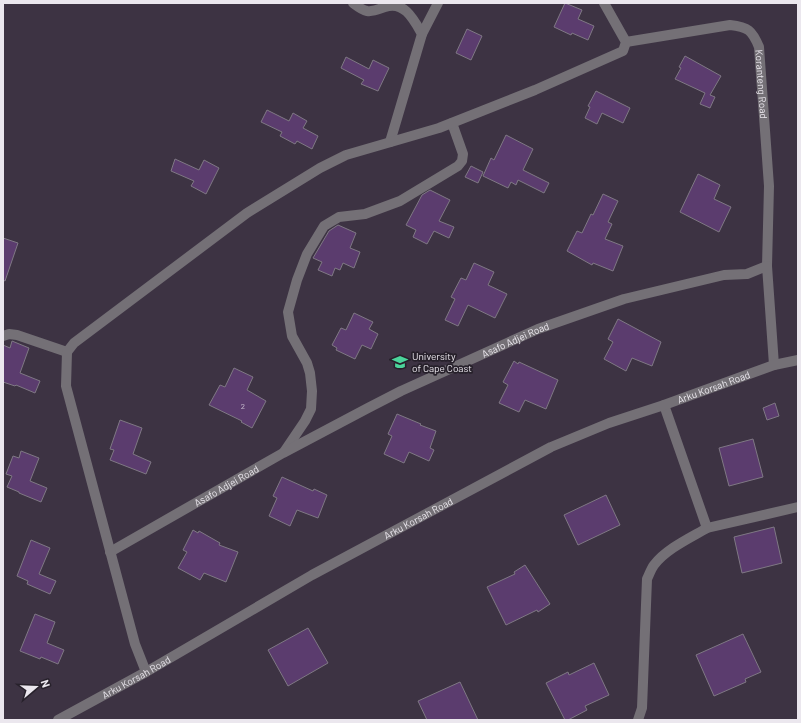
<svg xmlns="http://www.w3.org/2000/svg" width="801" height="723" font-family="Barlow,sans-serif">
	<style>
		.built { fill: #3d3343 }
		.building { fill: #5b3c6e; stroke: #7f7884 }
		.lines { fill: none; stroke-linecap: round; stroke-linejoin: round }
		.minor { stroke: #747076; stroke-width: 10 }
		.labels { text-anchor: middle; stroke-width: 3.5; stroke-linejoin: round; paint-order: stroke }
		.number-label { font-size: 8px; fill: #c7bcce }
		.street-label { font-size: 10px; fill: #ebe7ee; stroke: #27212b }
		.poi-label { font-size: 10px; fill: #ebe7ee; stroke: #27212b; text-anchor: start }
	</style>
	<rect width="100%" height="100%" fill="#312b35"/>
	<!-- built -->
	<rect class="built" x="3" y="3" width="795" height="717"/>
	<!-- building -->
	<g class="building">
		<path d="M 565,3 L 582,10 L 578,19 L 594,26 L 588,40 L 572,33 L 571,35 L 554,27 Z"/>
		<path d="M 467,29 L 482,36 L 471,60 L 456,53 Z"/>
		<path d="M 685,56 L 721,76 L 710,95 L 715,97 L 710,108 L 700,104 L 705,93 L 675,79 L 681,68 L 679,67 Z"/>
		<path d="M 346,57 L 369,69 L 373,60 L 389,68 L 378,91 L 361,84 L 364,80 L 341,68 Z"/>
		<path d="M 596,91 L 630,108 L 623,123 L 602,113 L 597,124 L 585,118 L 590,107 L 588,106 Z"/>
		<path d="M 267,110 L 289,121 L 293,113 L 307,121 L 303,128 L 318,136 L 312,149 L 297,141 L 295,144 L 280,136 L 282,132 L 261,122 Z"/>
		<path d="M 506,135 L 533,149 L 523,170 L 549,183 L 544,193 L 518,180 L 516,185 L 511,182 L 508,188 L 483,176 L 491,158 L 494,160 Z"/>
		<path d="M 175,159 L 199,170 L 204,160 L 219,168 L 206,194 L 191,186 L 194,181 L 171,171 Z"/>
		<path d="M 471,166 L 483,172 L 478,183 L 465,177 Z"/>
		<path d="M 698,174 L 720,185 L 714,199 L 731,207 L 719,232 L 680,212 Z"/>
		<path d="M 430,190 L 450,200 L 439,221 L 454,227 L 449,238 L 434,231 L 427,244 L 413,237 L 416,230 L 406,225 L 422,195 Z"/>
		<path d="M 603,194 L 618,201 L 608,222 L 612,224 L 605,239 L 623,246 L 613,271 L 593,263 L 592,265 L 567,251 L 577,231 L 582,233 L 591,214 L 593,215 Z"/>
		<path d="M 338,225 L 356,233 L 350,248 L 360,252 L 354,268 L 343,263 L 340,270 L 335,268 L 332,276 L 318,270 L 322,262 L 313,258 L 329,231 Z"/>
		<path d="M 3,238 L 18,243 L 5,281 L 3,280 Z"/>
		<path d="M 474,263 L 494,272 L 488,285 L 507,294 L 495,318 L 468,305 L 458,326 L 445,320 L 455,299 L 451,297 L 461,278 L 466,280 Z"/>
		<path d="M 354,313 L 373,322 L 369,329 L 378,334 L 371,349 L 362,345 L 355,359 L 336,350 L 337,348 L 332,345 L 341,328 L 346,330 Z"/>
		<path d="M 618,319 L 661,342 L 652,366 L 632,358 L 626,371 L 604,359 L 613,342 L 608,339 Z"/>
		<path d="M 12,341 L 29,348 L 20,373 L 40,381 L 35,393 L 16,385 L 15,386 L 3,382 L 3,345 L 10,348 Z"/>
		<path d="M 514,361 L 518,364 L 519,362 L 558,380 L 546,409 L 525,400 L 519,412 L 499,403 L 508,385 L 503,382 Z"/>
		<path d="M 234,368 L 253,377 L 247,390 L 266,401 L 252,428 L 241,422 L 242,421 L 209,405 L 220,385 L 225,387 Z"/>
		<path d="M 775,403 L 779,416 L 767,420 L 763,408 Z"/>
		<path d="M 397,414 L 421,424 L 420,425 L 436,431 L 430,448 L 434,450 L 429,461 L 409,452 L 404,463 L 384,454 L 392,436 L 388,434 Z"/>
		<path d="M 120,420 L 142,428 L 133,454 L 151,462 L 146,474 L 110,460 L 114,450 L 110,449 Z"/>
		<path d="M 753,439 L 763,477 L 729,486 L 719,448 Z"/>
		<path d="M 21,451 L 39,458 L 30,481 L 47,488 L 41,502 L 19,493 L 19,492 L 7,487 L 12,476 L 6,474 L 13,456 L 19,458 Z"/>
		<path d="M 282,477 L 313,491 L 314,489 L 327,495 L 318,518 L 297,510 L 290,526 L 269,516 L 277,498 L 273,496 Z"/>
		<path d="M 606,495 L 620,525 L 578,545 L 564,515 Z"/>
		<path d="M 774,527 L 782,563 L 742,573 L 734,537 Z"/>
		<path d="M 193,530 L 198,533 L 199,531 L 220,543 L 219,545 L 238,552 L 226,582 L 204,573 L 200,580 L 178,568 L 187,552 L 183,550 Z"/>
		<path d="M 31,540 L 50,548 L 39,574 L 56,581 L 50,594 L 27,584 L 28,581 L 17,576 Z"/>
		<path d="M 525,565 L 550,604 L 538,612 L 537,610 L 506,625 L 487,587 L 515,574 L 514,572 Z"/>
		<path d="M 35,614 L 55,622 L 47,643 L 64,650 L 58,664 L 41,657 L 40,659 L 20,651 Z"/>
		<path d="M 308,628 L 328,663 L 288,686 L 268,650 Z"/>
		<path d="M 743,634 L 761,672 L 745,679 L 746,682 L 714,696 L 696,655 Z"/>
		<path d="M 594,663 L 609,695 L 585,706 L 587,710 L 568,720 L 565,720 L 546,683 L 568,672 L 569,675 Z"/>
		<path d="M 460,682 L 478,720 L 427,720 L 418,701 Z"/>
	</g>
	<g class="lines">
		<!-- minor -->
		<g class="minor">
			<path d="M 353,3 C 357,6 362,10 367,11 C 374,12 379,9 385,7 C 404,0 414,20 422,34 L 390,142"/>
			<path d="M 422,34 L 438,3"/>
			<path id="s1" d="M 626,42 L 730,25 C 748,27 752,30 759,47 L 769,186 L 767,266"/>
			<path d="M 3,336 L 9,334 L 17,335 L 67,352"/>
			<path d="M 664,405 L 707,528 L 798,507"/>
			<path d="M 284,452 L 305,421 L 311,409 L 312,391 L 310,373 L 307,363 L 292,336 L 288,312 L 297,280 L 307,254 L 324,226 L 339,217 L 365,214 L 400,201 L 458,166 L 462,161 L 463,154 L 452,123"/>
			<path id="s2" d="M 110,552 L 283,453 L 368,408 L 401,391 L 538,329 L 624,299 L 724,275 L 747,274 L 767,266 L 774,365"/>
			<path d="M 146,672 L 135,644 L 66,386 L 67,352 L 74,343 L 247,213 L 320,168 L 346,155 L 439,128 L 535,90 L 623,51 L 626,42 L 604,3"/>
			<path id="s3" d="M 58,720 L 146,672 L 312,575 L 551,447 L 609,423 L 664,405 L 774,365 L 798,360"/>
			<path d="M 638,720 L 642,708 L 647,579 C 649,575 651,569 654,565 C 666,549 690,538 707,528"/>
		</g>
	</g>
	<!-- icons -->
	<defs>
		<symbol id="university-bare" viewBox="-9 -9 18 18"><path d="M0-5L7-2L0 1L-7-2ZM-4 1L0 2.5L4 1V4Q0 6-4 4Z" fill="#4bd49b" stroke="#27212b" stroke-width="2.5" paint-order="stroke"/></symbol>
	</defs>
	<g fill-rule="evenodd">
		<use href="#university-bare" x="389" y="351" width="22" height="22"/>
	</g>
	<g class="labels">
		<!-- number labels -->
		<g class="number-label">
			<text x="243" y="409">2</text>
		</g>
		<!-- street labels -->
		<g class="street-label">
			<text dy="4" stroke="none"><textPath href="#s1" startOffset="182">Koranteng Road</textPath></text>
			<text dy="4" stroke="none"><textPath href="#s2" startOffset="458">Asafo Adjei Road</textPath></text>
			<text dy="4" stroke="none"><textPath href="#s3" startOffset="737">Arku Korsah Road</textPath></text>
			<text dy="4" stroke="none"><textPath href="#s2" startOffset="134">Asafo Adjei Road</textPath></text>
			<text dy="4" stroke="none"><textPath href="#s3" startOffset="413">Arku Korsah Road</textPath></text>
			<text dy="4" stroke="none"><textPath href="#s3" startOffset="89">Arku Korsah Road</textPath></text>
		</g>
		<!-- poi labels -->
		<g class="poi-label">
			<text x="412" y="360">University<tspan x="412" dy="12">of Cape Coast</tspan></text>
		</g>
	</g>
	<!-- border -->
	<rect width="801" height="723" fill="none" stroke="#ebe7ee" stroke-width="8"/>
	<!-- north arrow -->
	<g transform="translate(36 687) rotate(71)" stroke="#27212b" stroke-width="3" paint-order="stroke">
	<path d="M0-3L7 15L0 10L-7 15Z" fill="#ebe7ee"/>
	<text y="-6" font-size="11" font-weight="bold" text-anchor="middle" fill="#ebe7ee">N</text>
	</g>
</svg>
